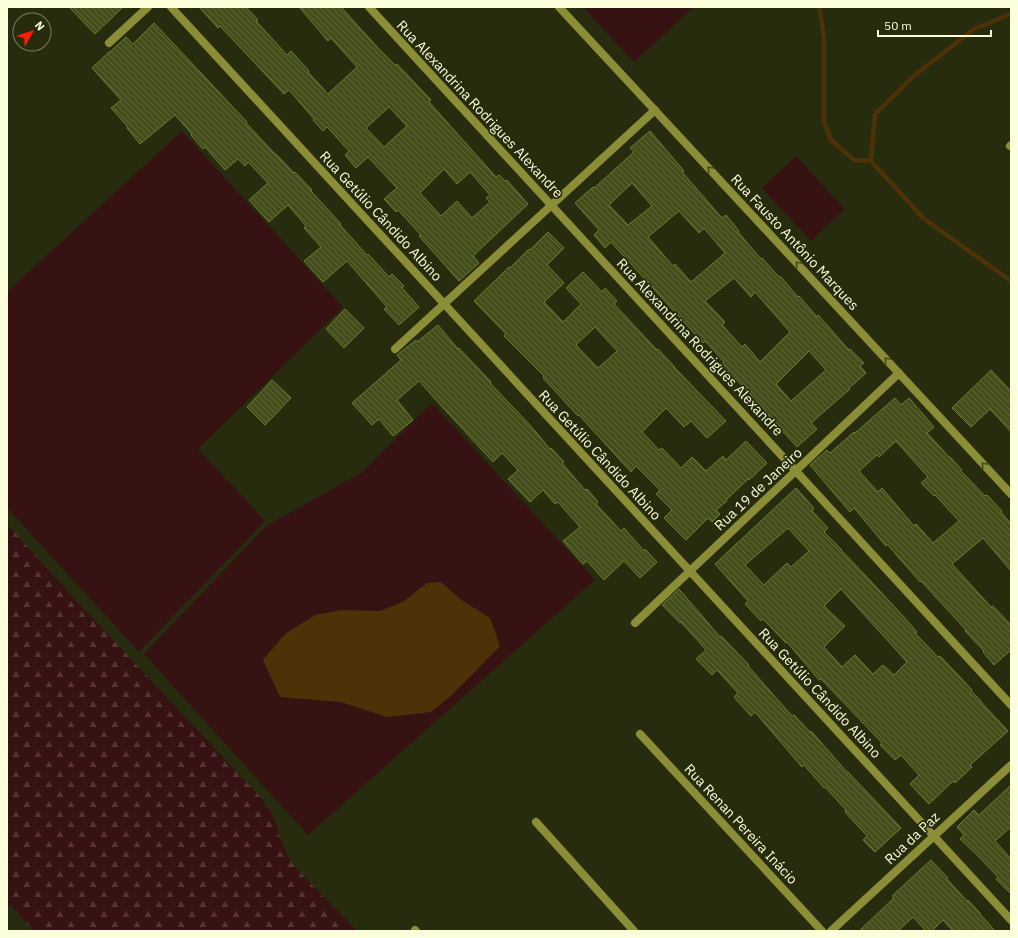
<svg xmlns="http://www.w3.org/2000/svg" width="1018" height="938" font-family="'IBM Plex Sans',sans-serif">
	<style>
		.grass { fill: #361213 }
		.forest { fill: url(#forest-firs) }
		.water { fill: #4d3207 }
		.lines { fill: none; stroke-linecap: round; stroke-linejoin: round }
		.stream { stroke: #4d3207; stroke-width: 4.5 }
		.building { fill: url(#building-back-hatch); stroke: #6d7c2a; fill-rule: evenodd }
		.street { stroke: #8c8e37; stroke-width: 8 }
		.oneway { stroke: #45491b }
		.labels { text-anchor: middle; stroke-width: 3.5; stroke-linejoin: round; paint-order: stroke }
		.street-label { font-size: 14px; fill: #fbffda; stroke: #272c0f }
	</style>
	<defs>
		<pattern id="forest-firs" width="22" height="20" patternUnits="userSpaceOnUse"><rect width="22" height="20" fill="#361213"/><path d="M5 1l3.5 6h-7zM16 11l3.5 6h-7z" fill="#543635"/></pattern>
		<pattern id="building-back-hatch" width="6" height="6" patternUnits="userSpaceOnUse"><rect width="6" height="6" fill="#444e1a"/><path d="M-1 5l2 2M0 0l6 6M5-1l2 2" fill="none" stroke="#60693b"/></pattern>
	</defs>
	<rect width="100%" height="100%" fill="#272c0f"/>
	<!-- grass -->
	<g class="grass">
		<path d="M 583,7 L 694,7 L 634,62 Z"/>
		<path d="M 182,131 L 343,307 L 198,449 L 265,521 L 139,652 L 7,508 L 7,292 Z"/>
		<path d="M 796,156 L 845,209 L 811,241 L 762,188 Z"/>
		<path d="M 432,403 L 595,580 L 308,835 L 144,654 L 266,526 L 361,473 Z"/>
	</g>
	<!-- forest -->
	<path class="forest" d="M 7,524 L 85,610 L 263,800 L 276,821 L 279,836 L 292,864 L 357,931 L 34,931 L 12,907 L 7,904 Z"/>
	<!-- water -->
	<path class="water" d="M 441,582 L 460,599 L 490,618 L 500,646 L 452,695 L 431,712 L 387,717 L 341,702 L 280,697 L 263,660 L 285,634 L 315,615 L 342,610 L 380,611 L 403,602 L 427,583 Z"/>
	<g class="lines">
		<!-- stream -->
		<g class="stream">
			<path d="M 819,7 L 824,36 L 824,122 L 831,140 L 854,160 L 871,161"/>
			<path d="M 1011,14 L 974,29 L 915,75 L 875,114 L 871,161 L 923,218 L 1011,281"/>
		</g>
	</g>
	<!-- building -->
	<g class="building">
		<path d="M 69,7 L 123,7 L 95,34 Z"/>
		<path d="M 199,7 L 246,7 L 258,20 L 256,21 L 287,55 L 291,51 L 309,71 L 308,72 L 328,94 L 357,67 L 331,38 L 328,41 L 299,7 L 341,7 L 378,48 L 396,66 L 397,64 L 431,100 L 429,102 L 496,177 L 499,175 L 505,181 L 507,180 L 528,204 L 473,256 L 479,263 L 459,281 L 419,236 L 421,235 L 398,210 L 396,212 L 384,199 L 397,188 L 368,157 L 356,168 L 345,155 L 349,151 L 327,127 L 323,131 L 313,120 L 314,119 L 289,90 L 284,94 L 220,26 L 218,28 ZM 389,107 L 407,126 L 384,147 L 366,128 ZM 444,169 L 457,184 L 470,172 L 490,195 L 486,198 L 490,202 L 472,218 L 457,201 L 441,216 L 420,193 Z"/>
		<path d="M 154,23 L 247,122 L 246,123 L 275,154 L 276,154 L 294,173 L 295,172 L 312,190 L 311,191 L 341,224 L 340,225 L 367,255 L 368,254 L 389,277 L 392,274 L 404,286 L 402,288 L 419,307 L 399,325 L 384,309 L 387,307 L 347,261 L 323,282 L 304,261 L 321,247 L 304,228 L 306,226 L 288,205 L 269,222 L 249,200 L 268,183 L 248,162 L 245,166 L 238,159 L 225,170 L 205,147 L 203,149 L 191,135 L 192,134 L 175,115 L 140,144 L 127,128 L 128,127 L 111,108 L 121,100 L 92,68 L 109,52 L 110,52 L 126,37 L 133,44 Z"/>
		<path d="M 650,131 L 684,171 L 682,172 L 722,218 L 726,215 L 739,231 L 738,232 L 761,259 L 762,258 L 779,277 L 780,276 L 798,297 L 799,296 L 817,317 L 818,315 L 849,350 L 850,349 L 864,363 L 860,366 L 866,373 L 849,388 L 850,389 L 811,423 L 817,429 L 797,447 L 765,412 L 766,411 L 735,378 L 732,380 L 720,366 L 724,362 L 705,341 L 703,343 L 611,242 L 605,248 L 594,235 L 599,230 L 575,203 L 593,187 L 594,188 L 634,152 L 630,148 ZM 632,183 L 652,206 L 628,225 L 609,205 ZM 679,211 L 699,233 L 704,228 L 725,253 L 691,282 L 675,264 L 673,266 L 648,237 ZM 734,278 L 751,297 L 755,292 L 790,332 L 760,362 L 745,344 L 742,347 L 722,325 L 725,322 L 705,301 ZM 809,351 L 826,370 L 791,401 L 776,384 Z"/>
		<path d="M 548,232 L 564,248 L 547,265 L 564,283 L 544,302 L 563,322 L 581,304 L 566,288 L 583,272 L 602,292 L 605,288 L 617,301 L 614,304 L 657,350 L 658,349 L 675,367 L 674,367 L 726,421 L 707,438 L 691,421 L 684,427 L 666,408 L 642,432 L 659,450 L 662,448 L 681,468 L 692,457 L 706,471 L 723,456 L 726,460 L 746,441 L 767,463 L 749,480 L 748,479 L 726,500 L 727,501 L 716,510 L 720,514 L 712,522 L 708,518 L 686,540 L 664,518 L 672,510 L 656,494 L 660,490 L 636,466 L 631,472 L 579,415 L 578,416 L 543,378 L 544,376 L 504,336 L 506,334 L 474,301 L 509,267 L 510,268 L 529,249 L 530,250 ZM 595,327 L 617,351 L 598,368 L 576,345 Z"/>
		<path d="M 345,309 L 364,328 L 344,348 L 326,329 Z"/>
		<path d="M 438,325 L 458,349 L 459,348 L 491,382 L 490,383 L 530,425 L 550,449 L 551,448 L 564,462 L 562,463 L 585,490 L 587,489 L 598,502 L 596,504 L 621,531 L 624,528 L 644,551 L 645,549 L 657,562 L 640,578 L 624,561 L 604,580 L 587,561 L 583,564 L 563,541 L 580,527 L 558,502 L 555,504 L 543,490 L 530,502 L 508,479 L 518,470 L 502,453 L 493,462 L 436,400 L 419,381 L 397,400 L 413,420 L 393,436 L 379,419 L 372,425 L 352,403 L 401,360 L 397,355 L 416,340 L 417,342 Z"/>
		<path d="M 991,370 L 1011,391 L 1011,432 L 990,409 L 971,427 L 952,408 Z"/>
		<path d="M 272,380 L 291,398 L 265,425 L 247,407 Z"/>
		<path d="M 895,398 L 901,405 L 909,398 L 934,427 L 927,433 L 949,457 L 950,457 L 962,470 L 961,471 L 985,496 L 987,495 L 1002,511 L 1001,512 L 1011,524 L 1011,571 L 983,538 L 952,564 L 991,607 L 993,606 L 1011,625 L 1011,650 L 994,665 L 983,652 L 984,651 L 965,631 L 966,630 L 921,581 L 920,582 L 887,544 L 886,546 L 854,508 L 850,512 L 810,465 L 827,450 L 830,453 L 854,432 L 855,433 ZM 896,441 L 928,477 L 921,483 L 934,496 L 935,495 L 959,521 L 933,543 L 916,524 L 914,526 L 882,488 L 878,492 L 859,471 L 877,455 L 879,457 Z"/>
		<path d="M 796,488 L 814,508 L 812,511 L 828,528 L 824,532 L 842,550 L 841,550 L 866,576 L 903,616 L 917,632 L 915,633 L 938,657 L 940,656 L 959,676 L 972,690 L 971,691 L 981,701 L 981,702 L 1008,731 L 970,765 L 972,767 L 955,783 L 953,781 L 929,804 L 910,784 L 919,775 L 901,755 L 895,760 L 880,745 L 882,743 L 844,703 L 821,679 L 819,680 L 787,642 L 786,643 L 763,619 L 761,621 L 745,604 L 748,601 L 715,564 ZM 788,528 L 809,551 L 791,567 L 787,563 L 764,585 L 745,565 ZM 841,589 L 907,662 L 894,675 L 883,665 L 873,674 L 855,655 L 842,667 L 824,647 L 845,626 L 824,606 Z"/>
		<path d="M 679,589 L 720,637 L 721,636 L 749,665 L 748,666 L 792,716 L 794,715 L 810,732 L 811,731 L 847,772 L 848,772 L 901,828 L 875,852 L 863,840 L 867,836 L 845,812 L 846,810 L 825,787 L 824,788 L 804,765 L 802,767 L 755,712 L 751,716 L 734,697 L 738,693 L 717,670 L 712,675 L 696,659 L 706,650 L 681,622 L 680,623 L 662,605 Z"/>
		<path d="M 1011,785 L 1011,827 L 995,841 L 1011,859 L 1011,894 L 996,879 L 998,877 L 978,856 L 960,839 L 964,835 L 957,827 L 974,810 L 979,815 Z"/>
		<path d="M 931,860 L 948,878 L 947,879 L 967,901 L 968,900 L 980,913 L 980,914 L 995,931 L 953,931 L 943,920 L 932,931 L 926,931 L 913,917 L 898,931 L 859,931 L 894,898 L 892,896 Z"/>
	</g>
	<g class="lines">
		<!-- street -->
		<g class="street">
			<path d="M 171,7 L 1011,920"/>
			<path d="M 369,7 L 1011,705"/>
			<path d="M 559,7 L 1011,494"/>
			<path d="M 109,43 L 148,7"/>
			<path d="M 1010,146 L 1011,145"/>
			<path d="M 395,349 L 655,110"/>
			<path d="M 635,623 L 899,373"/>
			<path d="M 640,734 L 822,931"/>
			<path d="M 536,822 L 634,931"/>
			<path d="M 415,930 L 416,931"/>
			<path d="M 831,931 L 1011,765"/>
		</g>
	</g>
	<!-- one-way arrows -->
	<defs><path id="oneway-chevron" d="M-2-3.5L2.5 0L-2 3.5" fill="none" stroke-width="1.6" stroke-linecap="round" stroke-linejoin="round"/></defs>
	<g class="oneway">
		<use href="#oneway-chevron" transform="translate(710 169) rotate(-133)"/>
		<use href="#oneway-chevron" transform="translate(798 264) rotate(-133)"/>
		<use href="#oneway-chevron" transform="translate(887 360) rotate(-133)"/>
		<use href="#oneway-chevron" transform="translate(984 465) rotate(-133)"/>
	</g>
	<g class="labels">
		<!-- street labels -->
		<g class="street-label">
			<text transform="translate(480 109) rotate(47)" y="5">Rua Alexandrina Rodrigues Alexandre</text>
			<text transform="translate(381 216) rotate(47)" y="5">Rua Getúlio Cândido Albino</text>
			<text transform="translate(795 242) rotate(47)" y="5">Rua Fausto Antônio Marques</text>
			<text transform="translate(700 347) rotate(47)" y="5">Rua Alexandrina Rodrigues Alexandre</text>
			<text transform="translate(600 455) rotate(47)" y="5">Rua Getúlio Cândido Albino</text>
			<text transform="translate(758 489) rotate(-43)" y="5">Rua 19 de Janeiro</text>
			<text transform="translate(820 693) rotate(47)" y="5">Rua Getúlio Cândido Albino</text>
			<text transform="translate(741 824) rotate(47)" y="5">Rua Renan Pereira Inácio</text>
			<text transform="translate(912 838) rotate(-43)" y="5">Rua da Paz</text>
		</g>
	</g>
	<!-- border -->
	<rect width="1018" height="938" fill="none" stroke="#fbffda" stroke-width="16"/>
	<!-- north arrow -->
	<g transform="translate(32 32) rotate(51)"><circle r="19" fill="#272c0f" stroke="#7c8060"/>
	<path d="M0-3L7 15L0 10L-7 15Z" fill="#ff1b06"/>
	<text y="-6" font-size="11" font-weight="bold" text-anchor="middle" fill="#fbffda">N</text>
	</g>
	<!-- scale -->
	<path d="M878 30v6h113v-6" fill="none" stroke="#fbffda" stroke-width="2"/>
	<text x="884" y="30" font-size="12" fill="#fbffda" stroke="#272c0f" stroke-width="3" paint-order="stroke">50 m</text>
</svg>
